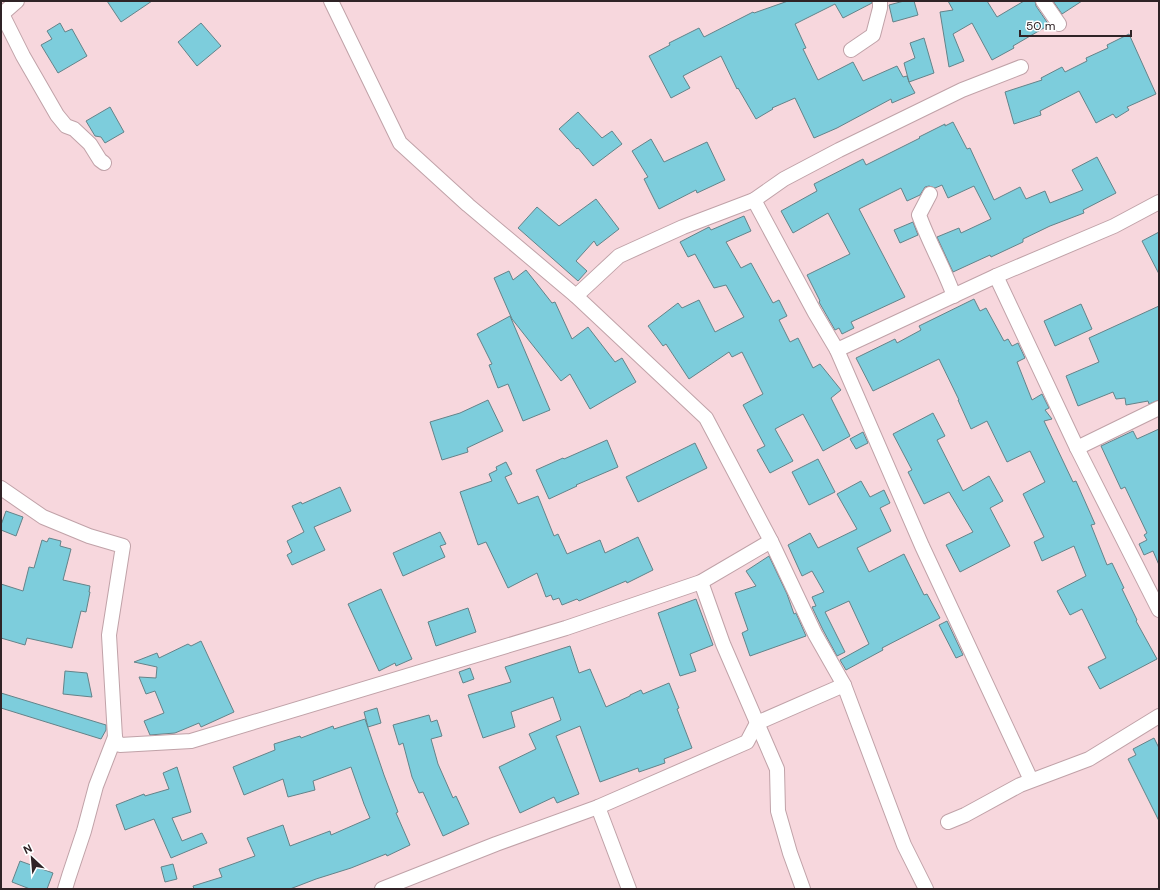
<svg xmlns="http://www.w3.org/2000/svg" width="1160" height="890" font-family="'DM Sans',sans-serif">
	<style>
		.building { fill: #7dcddc; stroke: #648389 }
		.lines { fill: none; stroke-linecap: round; stroke-linejoin: round }
		.minor-casing { stroke: #c0a2a8; stroke-width: 16 }
		.minor { stroke: #fff; stroke-width: 14 }
	</style>
	<rect width="100%" height="100%" fill="#f7d7dd"/>
	<!-- building -->
	<g class="building">
		<path d="M 107,1 L 152,1 L 121,22 Z"/>
		<path d="M 788,1 L 872,1 L 872,3 L 843,18 L 835,4 L 795,24 L 806,48 L 803,49 L 818,80 L 853,62 L 863,81 L 897,66 L 903,77 L 907,76 L 909,82 L 904,63 L 915,58 L 910,43 L 924,38 L 934,73 L 909,82 L 915,93 L 892,103 L 891,99 L 837,128 L 814,138 L 795,98 L 772,108 L 773,109 L 756,119 L 738,88 L 737,89 L 721,56 L 683,76 L 690,88 L 671,98 L 649,56 L 670,45 L 669,43 L 699,28 L 704,37 L 753,12 L 754,13 Z"/>
		<path d="M 904,1 L 914,1 L 918,15 L 893,22 L 889,5 Z"/>
		<path d="M 948,1 L 987,1 L 997,17 L 1024,1 L 1035,1 L 1036,6 L 1049,25 L 1013,46 L 1014,48 L 992,60 L 972,23 L 953,34 L 964,61 L 949,67 L 940,12 L 953,10 Z"/>
		<path d="M 1053,1 L 1082,1 L 1062,14 Z"/>
		<path d="M 60,23 L 65,32 L 72,29 L 87,56 L 58,73 L 41,45 L 52,39 L 47,31 Z"/>
		<path d="M 201,23 L 221,46 L 197,66 L 178,42 Z"/>
		<path d="M 1129,34 L 1156,94 L 1127,107 L 1129,110 L 1116,118 L 1113,114 L 1096,123 L 1079,91 L 1040,111 L 1041,115 L 1014,124 L 1005,92 L 1042,80 L 1041,78 L 1062,67 L 1065,72 L 1087,61 L 1086,58 L 1108,48 L 1107,45 Z"/>
		<path d="M 110,107 L 124,132 L 105,143 L 101,137 L 95,136 L 86,121 Z"/>
		<path d="M 578,112 L 602,138 L 612,131 L 622,144 L 593,166 L 578,148 L 577,149 L 559,129 Z"/>
		<path d="M 953,122 L 967,149 L 970,148 L 994,200 L 1020,187 L 1026,199 L 1045,191 L 1050,203 L 1083,190 L 1072,170 L 1097,157 L 1116,193 L 1083,210 L 1084,213 L 1050,226 L 1023,239 L 1023,242 L 991,257 L 990,255 L 953,272 L 937,237 L 959,228 L 961,233 L 991,219 L 974,186 L 948,198 L 942,185 L 935,188 L 929,186 L 925,187 L 920,195 L 907,201 L 901,188 L 859,209 L 905,297 L 851,322 L 854,328 L 842,334 L 839,328 L 835,330 L 819,302 L 820,301 L 807,275 L 850,254 L 828,213 L 793,233 L 781,211 L 817,191 L 814,184 L 863,159 L 866,165 L 920,138 L 919,137 L 945,124 L 945,126 Z"/>
		<path d="M 651,139 L 664,162 L 707,142 L 725,180 L 697,193 L 696,190 L 659,209 L 644,179 L 648,177 L 632,151 Z"/>
		<path d="M 596,199 L 619,229 L 597,246 L 594,241 L 576,261 L 587,271 L 578,281 L 518,228 L 537,207 L 559,226 Z"/>
		<path d="M 744,216 L 751,231 L 726,242 L 741,268 L 751,263 L 773,303 L 779,300 L 787,316 L 779,320 L 790,342 L 798,338 L 813,368 L 820,364 L 841,390 L 831,398 L 850,436 L 823,451 L 803,414 L 775,429 L 793,461 L 770,473 L 757,450 L 765,446 L 743,405 L 763,394 L 742,352 L 732,357 L 729,352 L 689,379 L 666,344 L 663,346 L 648,326 L 678,303 L 682,308 L 699,300 L 715,332 L 744,317 L 726,285 L 714,288 L 695,254 L 688,257 L 680,242 L 709,227 L 711,230 Z"/>
		<path d="M 913,222 L 918,235 L 900,243 L 894,230 Z"/>
		<path d="M 1159,232 L 1159,274 L 1142,241 Z"/>
		<path d="M 526,270 L 552,303 L 555,302 L 572,339 L 588,327 L 615,362 L 622,358 L 636,382 L 590,409 L 570,374 L 561,381 L 512,319 L 494,278 L 509,271 L 513,280 Z"/>
		<path d="M 974,299 L 980,311 L 986,308 L 1004,341 L 1008,339 L 1012,346 L 1018,343 L 1025,358 L 1017,362 L 1032,400 L 1042,394 L 1049,408 L 1045,410 L 1052,419 L 1044,421 L 1073,482 L 1076,481 L 1095,524 L 1091,525 L 1107,565 L 1112,563 L 1124,588 L 1122,589 L 1137,620 L 1136,621 L 1157,659 L 1100,689 L 1088,667 L 1106,658 L 1082,609 L 1070,615 L 1057,591 L 1086,576 L 1074,546 L 1042,561 L 1034,542 L 1044,537 L 1023,494 L 1045,482 L 1030,451 L 1007,462 L 987,421 L 971,429 L 958,400 L 959,400 L 939,359 L 873,391 L 856,358 L 895,339 L 897,343 L 921,330 L 919,326 Z"/>
		<path d="M 1081,304 L 1092,329 L 1055,346 L 1044,321 Z"/>
		<path d="M 1159,306 L 1159,400 L 1149,404 L 1148,401 L 1126,405 L 1125,398 L 1116,399 L 1113,392 L 1078,406 L 1066,376 L 1099,362 L 1089,338 Z"/>
		<path d="M 510,316 L 550,410 L 523,421 L 508,384 L 498,388 L 489,365 L 492,364 L 477,334 Z"/>
		<path d="M 488,400 L 503,431 L 467,448 L 468,452 L 442,460 L 430,422 L 460,413 Z"/>
		<path d="M 933,413 L 945,436 L 937,440 L 963,491 L 989,476 L 1003,501 L 990,508 L 1010,546 L 960,572 L 946,545 L 973,532 L 949,492 L 924,504 L 908,472 L 912,470 L 893,434 Z"/>
		<path d="M 1159,429 L 1159,565 L 1153,551 L 1144,555 L 1139,544 L 1147,540 L 1144,535 L 1147,533 L 1125,487 L 1121,489 L 1101,446 L 1133,431 L 1137,439 Z"/>
		<path d="M 863,432 L 868,443 L 856,449 L 850,439 Z"/>
		<path d="M 607,440 L 618,467 L 576,485 L 577,486 L 549,499 L 536,470 L 563,458 L 564,459 Z"/>
		<path d="M 695,443 L 707,468 L 638,502 L 626,477 Z"/>
		<path d="M 818,459 L 835,492 L 809,505 L 792,472 Z"/>
		<path d="M 506,462 L 512,474 L 505,477 L 518,504 L 538,496 L 554,536 L 558,534 L 567,554 L 600,540 L 605,553 L 638,537 L 653,570 L 627,583 L 626,581 L 579,601 L 577,599 L 562,605 L 559,598 L 553,600 L 551,595 L 546,597 L 537,573 L 508,588 L 486,542 L 478,545 L 460,492 L 492,481 L 489,474 L 497,470 L 496,467 Z"/>
		<path d="M 861,481 L 870,497 L 884,490 L 890,503 L 880,508 L 891,531 L 857,548 L 869,572 L 904,554 L 924,595 L 927,594 L 940,618 L 882,648 L 883,650 L 846,670 L 840,660 L 869,644 L 849,601 L 825,612 L 845,652 L 837,656 L 823,630 L 812,607 L 816,606 L 812,597 L 824,592 L 812,571 L 802,576 L 788,545 L 810,533 L 818,548 L 857,529 L 837,494 Z"/>
		<path d="M 340,487 L 351,511 L 314,527 L 325,550 L 292,565 L 287,555 L 292,552 L 287,541 L 304,532 L 292,506 L 301,502 L 302,504 Z"/>
		<path d="M 6,511 L 23,517 L 16,536 L 1,530 L 1,525 Z"/>
		<path d="M 440,532 L 446,544 L 440,546 L 445,557 L 403,576 L 393,553 Z"/>
		<path d="M 49,538 L 61,541 L 60,546 L 71,549 L 63,580 L 90,586 L 89,592 L 90,592 L 86,612 L 81,611 L 72,648 L 27,638 L 25,645 L 1,638 L 1,584 L 23,591 L 29,567 L 34,568 L 42,540 L 47,542 Z"/>
		<path d="M 769,556 L 787,594 L 794,614 L 796,613 L 806,636 L 750,656 L 742,633 L 748,630 L 735,593 L 756,586 L 746,571 Z"/>
		<path d="M 381,589 L 412,659 L 396,666 L 395,663 L 379,671 L 348,604 Z"/>
		<path d="M 696,599 L 713,645 L 690,654 L 696,671 L 680,676 L 658,613 Z"/>
		<path d="M 468,608 L 476,632 L 436,646 L 428,622 Z"/>
		<path d="M 947,621 L 963,655 L 956,658 L 939,625 Z"/>
		<path d="M 201,641 L 234,712 L 201,727 L 199,723 L 175,733 L 150,735 L 144,721 L 164,713 L 155,691 L 146,694 L 139,677 L 156,678 L 157,667 L 134,662 L 157,653 L 159,658 L 188,644 L 191,646 Z"/>
		<path d="M 570,646 L 579,673 L 590,669 L 606,707 L 630,696 L 630,695 L 641,690 L 643,694 L 669,683 L 679,708 L 677,709 L 692,748 L 664,759 L 665,763 L 639,772 L 638,768 L 600,782 L 580,726 L 556,736 L 579,794 L 557,803 L 554,797 L 520,813 L 499,767 L 536,749 L 529,734 L 561,720 L 553,697 L 511,712 L 515,727 L 483,738 L 468,695 L 511,682 L 505,667 Z"/>
		<path d="M 470,668 L 474,679 L 463,683 L 459,672 Z"/>
		<path d="M 65,671 L 87,673 L 92,697 L 63,694 Z"/>
		<path d="M 1,693 L 106,725 L 106,730 L 101,739 L 1,708 Z"/>
		<path d="M 377,708 L 381,723 L 368,727 L 364,712 Z"/>
		<path d="M 429,715 L 431,722 L 437,720 L 442,736 L 431,739 L 438,764 L 453,798 L 456,796 L 469,824 L 443,836 L 423,792 L 419,793 L 412,777 L 403,743 L 399,745 L 393,725 Z"/>
		<path d="M 365,719 L 384,775 L 398,812 L 396,813 L 410,845 L 387,856 L 386,854 L 351,868 L 316,879 L 290,889 L 194,889 L 193,886 L 222,877 L 219,869 L 255,856 L 247,838 L 283,825 L 290,846 L 330,831 L 331,835 L 370,818 L 364,804 L 351,767 L 313,781 L 315,790 L 288,797 L 283,779 L 244,795 L 233,767 L 275,750 L 274,744 L 300,736 L 301,738 L 333,726 L 334,729 Z"/>
		<path d="M 1154,738 L 1159,748 L 1159,821 L 1128,759 L 1136,755 L 1133,749 Z"/>
		<path d="M 177,767 L 191,812 L 172,818 L 182,841 L 202,833 L 207,843 L 171,858 L 154,819 L 125,830 L 116,805 L 144,794 L 145,796 L 169,789 L 163,773 Z"/>
		<path d="M 20,861 L 53,873 L 47,889 L 30,889 L 12,882 Z"/>
		<path d="M 173,864 L 177,879 L 165,882 L 161,867 Z"/>
	</g>
	<g class="lines">
		<defs>
			<g id="minor">
				<path d="M 331,1 L 400,143 L 468,205 L 576,296 L 706,418 L 771,541 L 815,634 L 844,685 L 904,845 L 926,889"/>
				<path d="M 1043,1 L 1059,24"/>
				<path d="M 2,14 L 23,56 L 57,115 L 66,126 L 74,129 L 90,144 L 100,160 L 104,163"/>
				<path d="M 1,15 L 17,1"/>
				<path d="M 851,50 L 873,35 L 880,8 L 880,1"/>
				<path d="M 930,194 L 919,215 C 929,243 944,268 954,296"/>
				<path d="M 754,200 L 815,313 L 837,350 L 922,546 L 1031,780"/>
				<path d="M 996,276 L 1077,448 L 1159,610"/>
				<path d="M 576,296 L 619,256 L 683,227 L 754,200 L 784,179 L 839,150 L 962,90 L 1021,67"/>
				<path d="M 837,350 L 996,276 L 1114,226 L 1159,202"/>
				<path d="M 1077,448 L 1159,408"/>
				<path d="M 1,488 L 43,517 L 89,536 L 123,546 L 109,635 L 115,737 L 116,741 L 120,745 L 191,741 L 566,628 L 701,582 L 771,541"/>
				<path d="M 701,582 L 723,644 L 777,769 L 778,811 L 790,853 L 803,889"/>
				<path d="M 598,807 L 629,889"/>
				<path d="M 948,822 L 965,815 L 1020,785 L 1089,759 L 1159,716"/>
				<path d="M 65,889 L 69,876 L 84,831 L 96,786 L 115,737"/>
				<path d="M 382,889 L 496,844 L 598,807 L 747,742 L 757,723 L 844,685"/>
			</g>
		</defs>
		<!-- minor casing -->
		<use href="#minor" class="minor-casing"/>
		<!-- minor -->
		<use href="#minor" class="minor"/>
	</g>
	<!-- border -->
	<rect width="1160" height="890" fill="none" stroke="#2f2326" stroke-width="4"/>
	<!-- north arrow -->
	<g transform="translate(32 858) rotate(334)" stroke="#ffffff" stroke-width="3" paint-order="stroke">
	<path d="M0-3L7 15L0 10L-7 15Z" fill="#2f2326"/>
	<text y="-6" font-size="11" font-weight="bold" text-anchor="middle" fill="#2f2326">N</text>
	</g>
	<!-- scale -->
	<path d="M1020 30v6h111v-6" fill="none" stroke="#2f2326" stroke-width="2"/>
	<text x="1026" y="30" font-size="12" fill="#2f2326" stroke="#ffffff" stroke-width="3" paint-order="stroke">50 m</text>
</svg>
